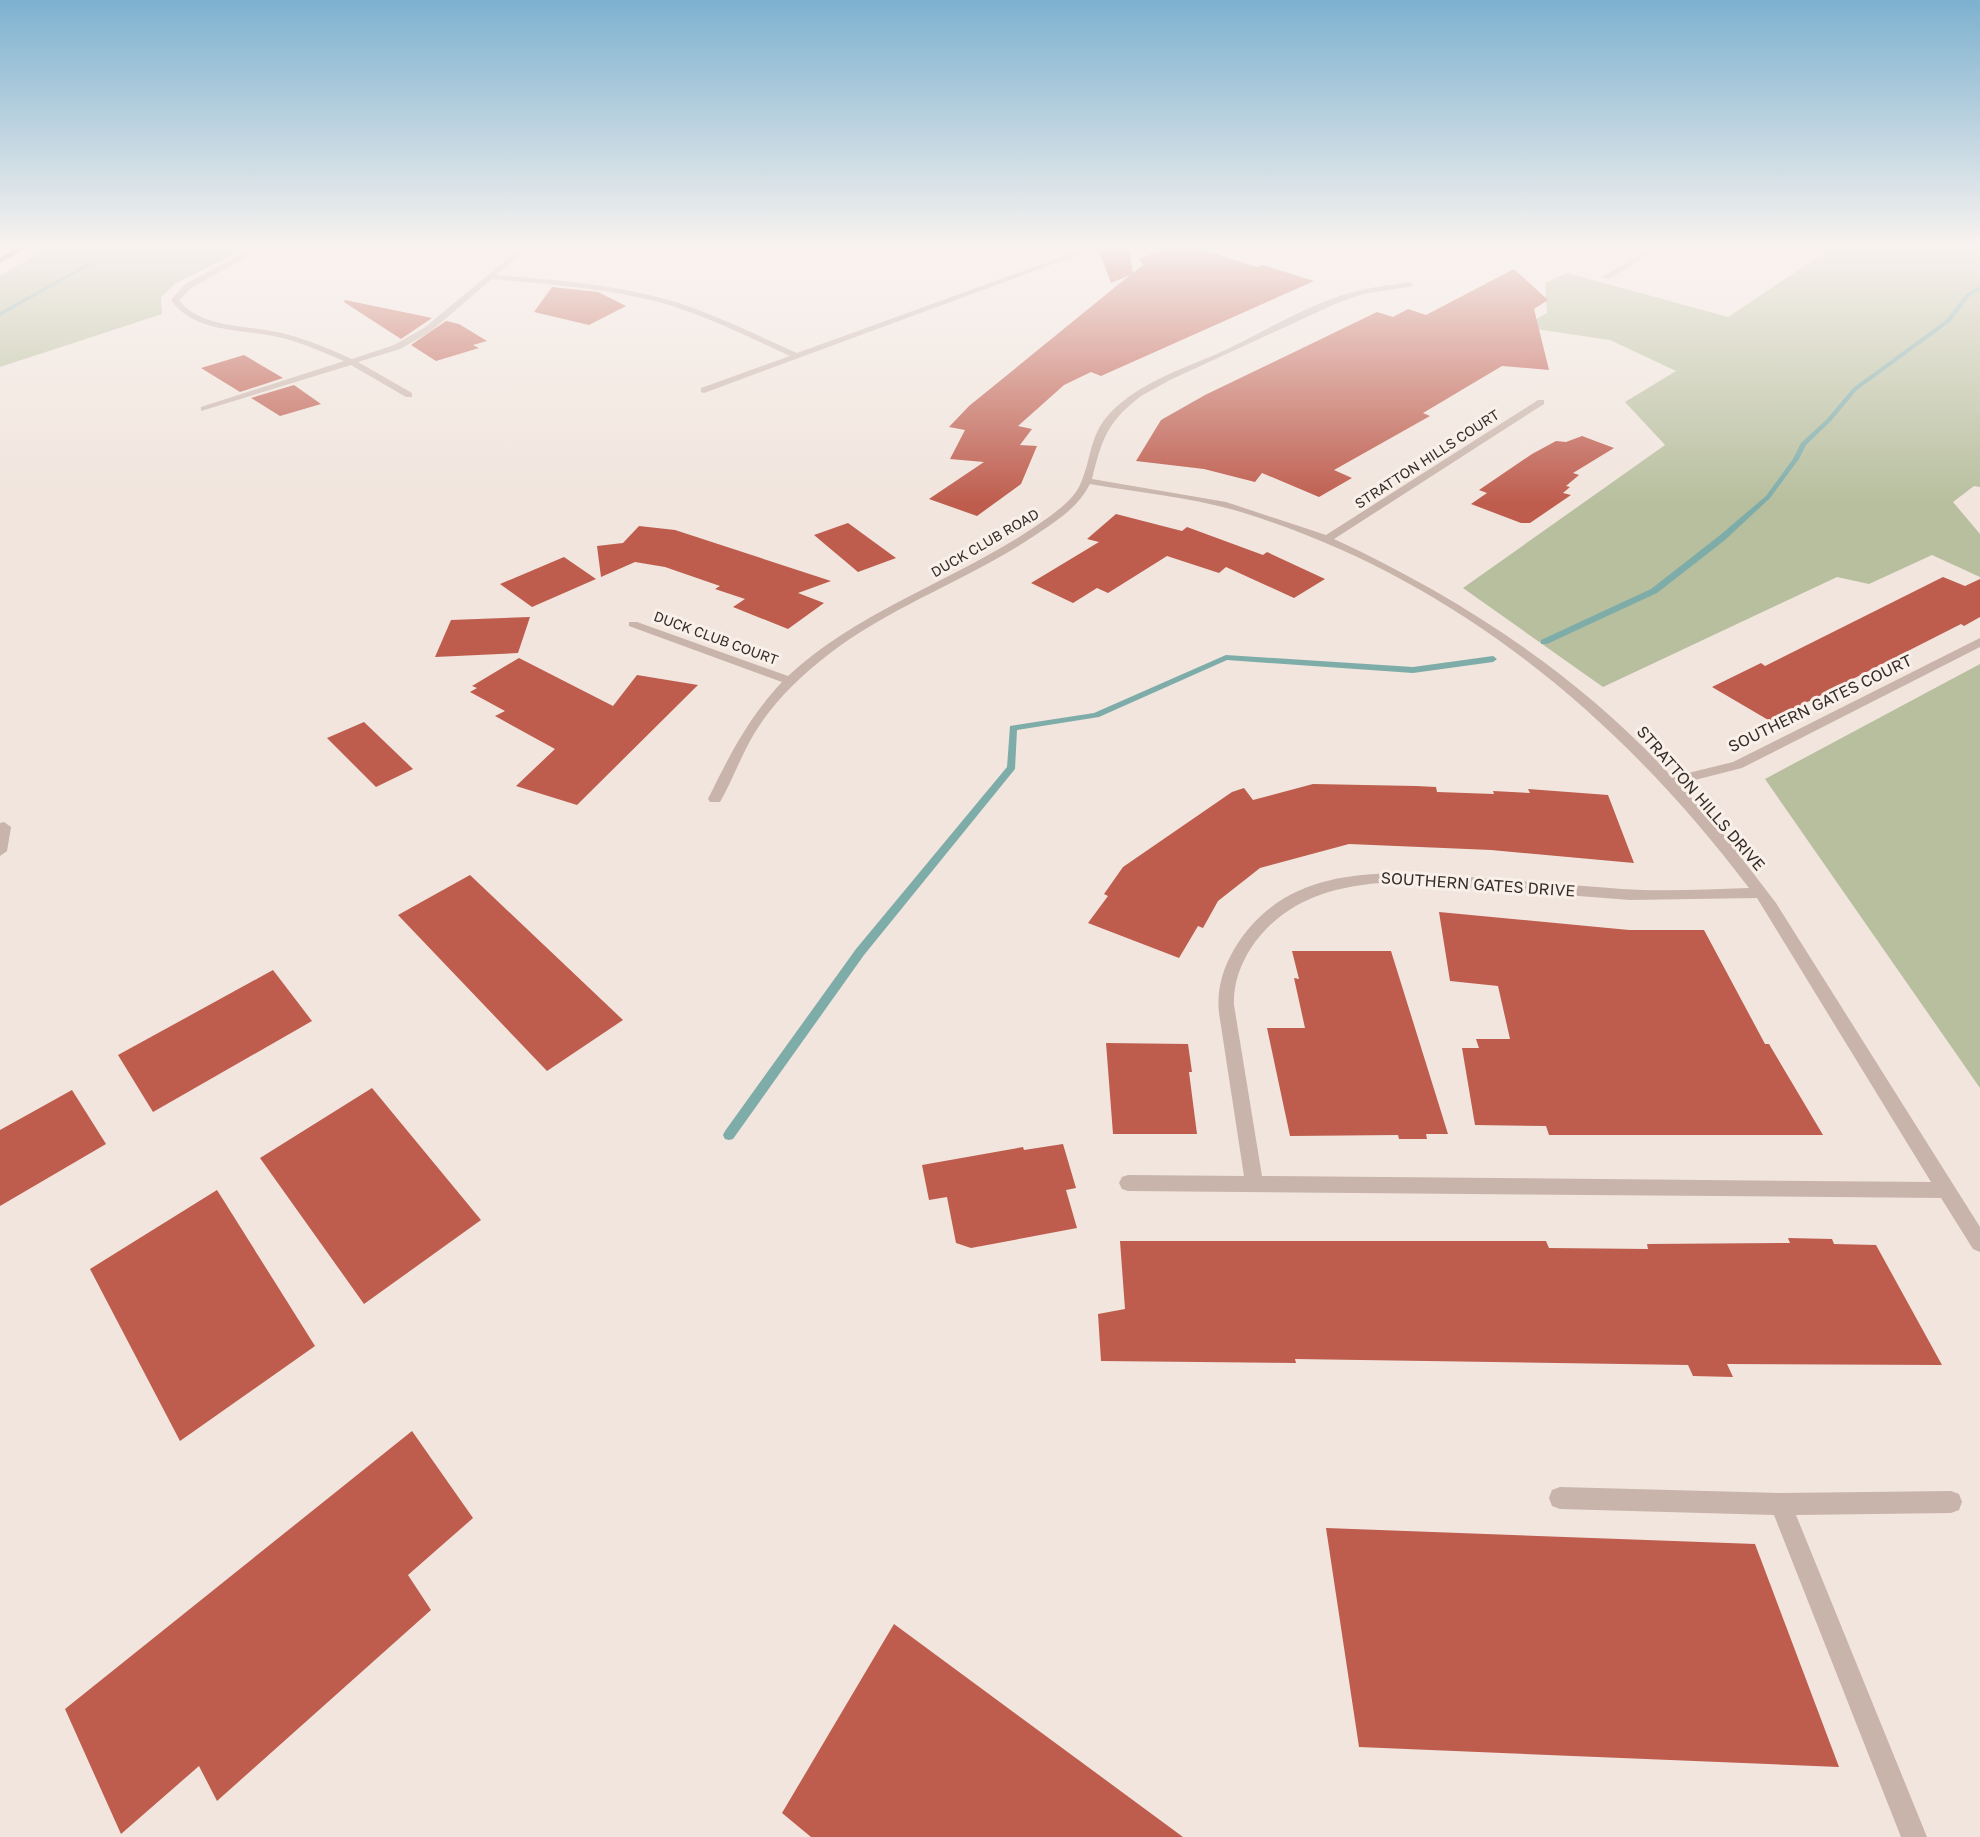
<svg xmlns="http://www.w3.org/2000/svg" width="1980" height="1837" font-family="'Golos Text',sans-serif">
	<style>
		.green { fill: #b7bf9e }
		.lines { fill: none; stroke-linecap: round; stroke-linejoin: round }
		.stream { fill: #7eaca9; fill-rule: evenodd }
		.building { fill: #be5d4e }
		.minor { fill: #c8b4aa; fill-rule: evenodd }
		.major { fill: #77615b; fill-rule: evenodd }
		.labels { text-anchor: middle; stroke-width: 6; stroke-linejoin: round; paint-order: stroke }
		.far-street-label { font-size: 14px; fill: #362c29; stroke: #f9f0e9 }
		.street-label { font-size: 16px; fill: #362c29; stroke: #f9f0e9 }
	</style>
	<rect width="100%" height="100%" fill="#f1e5dd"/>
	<!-- green -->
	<g class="green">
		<path d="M 50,246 L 251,246 L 176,283 L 161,297 L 162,314 L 0,367 L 0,276 Z"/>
		<path d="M 1835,246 L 1980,246 L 1980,487 L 1974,486 L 1953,502 L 1980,534 L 1980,577 L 1932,555 L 1869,584 L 1837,577 L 1603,687 L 1463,588 L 1665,445 L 1625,402 L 1676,371 L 1610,340 L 1522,327 L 1547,313 L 1545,283 L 1567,273 L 1728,317 Z"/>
		<path d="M 1980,664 L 1980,1088 L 1765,779 Z"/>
	</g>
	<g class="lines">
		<!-- stream -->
		<g class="stream">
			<path d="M 119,246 L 125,246 L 0,316 L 0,312 Z"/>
			<path d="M 1980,286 L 1980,290 L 1970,296 L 1950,322 L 1857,390 L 1831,421 L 1806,445 L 1799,459 L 1770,498 L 1725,540 L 1657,593 L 1547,644 L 1541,644 L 1541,640 L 1651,589 L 1719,536 L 1766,496 L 1793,459 L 1801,443 L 1827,419 L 1853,388 L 1946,320 L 1966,294 Z"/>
			<path d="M 1226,655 L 1413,667 L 1493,656 L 1497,659 L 1493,662 L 1413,673 L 1227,660 L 1099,717 L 1017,730 L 1015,769 L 864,955 L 733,1139 L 729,1140 L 725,1139 L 723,1135 L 725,1131 L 856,949 L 1007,767 L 1010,726 L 1094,713 Z"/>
		</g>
	</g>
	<!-- building -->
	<g class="building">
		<path d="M 1104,246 L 1129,246 L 1133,273 L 1143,265 L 1139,259 L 1174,246 L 1191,246 L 1257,267 L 1263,265 L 1314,281 L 1101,376 L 1091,372 L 1064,385 L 1018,426 L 1032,429 L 1020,445 L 1037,446 L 1021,484 L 977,516 L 929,499 L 984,462 L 950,459 L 965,430 L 949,427 L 969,406 L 1130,275 L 1111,283 L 1099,250 Z"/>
		<path d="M 1514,269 L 1548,300 L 1534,309 L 1549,370 L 1502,366 L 1423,413 L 1430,416 L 1334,470 L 1352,478 L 1319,497 L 1262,473 L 1255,482 L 1204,469 L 1136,461 L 1161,420 L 1205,395 L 1377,312 L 1393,317 L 1408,309 L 1426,315 Z"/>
		<path d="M 552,287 L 598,292 L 626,306 L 589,325 L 534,312 Z"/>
		<path d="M 345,300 L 432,318 L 401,339 L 344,302 Z"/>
		<path d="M 446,321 L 459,324 L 487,341 L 473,345 L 479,348 L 436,361 L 411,345 Z"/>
		<path d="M 244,355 L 283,378 L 240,392 L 201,368 Z"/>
		<path d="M 294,385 L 321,404 L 280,416 L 251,398 Z"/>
		<path d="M 1582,436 L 1614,448 L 1573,473 L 1579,475 L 1566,486 L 1570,487 L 1563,493 L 1571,495 L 1530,523 L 1521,523 L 1471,504 L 1487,493 L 1479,490 L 1532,454 L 1556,441 L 1566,442 Z"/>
		<path d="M 1116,514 L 1182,531 L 1187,527 L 1263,555 L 1267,552 L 1325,579 L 1294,598 L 1226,567 L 1219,573 L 1167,556 L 1108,593 L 1097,588 L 1073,603 L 1031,583 L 1099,542 L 1087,539 Z"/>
		<path d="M 848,523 L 896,558 L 858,572 L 814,535 Z"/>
		<path d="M 639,526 L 675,530 L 831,581 L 798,593 L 824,603 L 788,629 L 733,607 L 745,599 L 715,589 L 720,586 L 665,567 L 635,562 L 601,577 L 597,546 L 623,543 Z"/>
		<path d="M 564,557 L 596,579 L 532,607 L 500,584 Z"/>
		<path d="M 1943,577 L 1965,586 L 1980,579 L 1980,617 L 1964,626 L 1961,624 L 1770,721 L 1712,687 L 1761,663 L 1765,666 Z"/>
		<path d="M 530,617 L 518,653 L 435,657 L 451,620 Z"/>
		<path d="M 519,658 L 613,706 L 637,675 L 698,685 L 577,805 L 516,786 L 555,749 L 495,716 L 505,711 L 470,692 L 477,688 L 472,686 Z"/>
		<path d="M 364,722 L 413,769 L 376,787 L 327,738 Z"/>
		<path d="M 1313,784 L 1416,786 L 1436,787 L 1437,792 L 1494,794 L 1493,791 L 1530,793 L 1528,789 L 1608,795 L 1634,863 L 1491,850 L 1349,844 L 1260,868 L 1218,901 L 1203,928 L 1198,926 L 1179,958 L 1088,923 L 1108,896 L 1104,894 L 1123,867 L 1232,792 L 1244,788 L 1253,800 Z"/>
		<path d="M 470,875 L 623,1020 L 547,1071 L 398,915 Z"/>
		<path d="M 1439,912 L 1629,930 L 1704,930 L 1765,1044 L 1769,1044 L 1823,1135 L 1549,1135 L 1546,1126 L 1475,1125 L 1462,1048 L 1479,1048 L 1476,1039 L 1510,1039 L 1498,986 L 1450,981 Z"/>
		<path d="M 1292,951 L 1391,951 L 1448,1134 L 1426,1134 L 1427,1139 L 1399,1139 L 1398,1135 L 1290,1136 L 1267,1028 L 1305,1028 L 1294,978 L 1299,979 Z"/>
		<path d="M 273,970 L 312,1021 L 153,1112 L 118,1055 Z"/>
		<path d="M 1106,1043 L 1188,1044 L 1192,1072 L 1189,1072 L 1197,1134 L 1113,1134 Z"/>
		<path d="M 372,1088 L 481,1220 L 364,1304 L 260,1158 Z"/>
		<path d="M 72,1090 L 106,1144 L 0,1206 L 0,1130 Z"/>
		<path d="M 1063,1144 L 1076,1188 L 1066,1190 L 1077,1228 L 971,1248 L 956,1243 L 947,1197 L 929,1200 L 922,1165 L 1023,1147 L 1024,1150 Z"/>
		<path d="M 217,1190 L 315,1346 L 180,1441 L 90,1269 Z"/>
		<path d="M 1788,1238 L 1832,1239 L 1834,1244 L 1876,1245 L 1942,1365 L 1727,1364 L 1733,1377 L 1693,1376 L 1688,1365 L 1295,1359 L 1296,1363 L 1101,1361 L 1098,1314 L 1125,1309 L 1120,1241 L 1546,1241 L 1549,1248 L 1648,1249 L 1647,1244 L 1790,1243 Z"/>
		<path d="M 412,1431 L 473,1518 L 408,1575 L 431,1610 L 217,1801 L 199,1766 L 121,1834 L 65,1709 Z"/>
		<path d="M 1326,1528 L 1755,1544 L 1839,1767 L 1359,1747 Z"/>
		<path d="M 894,1624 L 1183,1837 L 811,1837 L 782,1813 Z"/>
	</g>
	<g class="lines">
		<!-- minor -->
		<g class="minor">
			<path d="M 257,246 L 266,246 L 191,288 L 179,300 C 200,329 250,325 282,333 C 307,339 329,349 352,359 L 394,345 L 424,328 L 523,246 L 530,246 L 496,275 C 553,280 610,284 665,299 C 711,312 754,334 797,353 L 1092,246 L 1102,246 L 704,393 L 701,392 L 701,388 L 790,356 C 747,336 704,315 659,302 C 604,288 548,284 492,279 L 430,332 L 400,349 L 358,362 L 412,393 L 412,397 L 406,397 L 351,365 L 201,411 L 201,407 L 344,361 C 322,352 301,342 278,337 C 242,329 194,333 171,300 L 185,284 Z"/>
			<path d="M 1654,246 L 1662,246 L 1609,279 L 1602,277 Z"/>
			<path d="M 1411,282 L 1414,286 L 1363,294 L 1335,304 L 1170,380 L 1141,396 C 1107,422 1102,439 1092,479 L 1226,502 L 1326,535 L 1538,400 L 1544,400 L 1544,404 L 1334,539 C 1459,597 1578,674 1672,777 L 1733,762 L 1980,638 L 1980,647 L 1742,768 L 1679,784 L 1717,826 L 1776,903 L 1980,1227 L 1980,1252 L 1973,1249 L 1941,1198 L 1128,1191 L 1122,1189 L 1119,1183 L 1122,1177 L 1128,1175 L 1244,1176 L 1219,1013 C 1216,986 1225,962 1240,940 C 1296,859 1396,872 1482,878 C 1528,882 1575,885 1622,889 C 1664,892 1707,889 1749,888 C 1618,715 1452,577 1241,512 C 1192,497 1140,493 1090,484 C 1078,508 1055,522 1034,536 C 968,580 891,606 829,654 C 798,678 769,706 750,741 C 739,761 731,783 720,802 L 710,802 L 708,799 C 729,756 749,717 782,682 L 629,626 L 629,622 L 637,622 L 788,676 C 860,609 959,579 1039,524 C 1053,514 1071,502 1079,487 C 1092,461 1088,437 1110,413 C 1140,382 1183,369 1221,352 C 1264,332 1306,305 1353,292 C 1372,287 1392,285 1411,282 ZM 1398,882 L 1630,900 L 1757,898 L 1931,1182 L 1262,1176 L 1234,1005 C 1233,985 1240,965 1251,948 C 1285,897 1340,884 1398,882 Z"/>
			<path d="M 4,822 L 11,827 L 7,851 L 0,856 L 0,823 Z"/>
			<path d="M 1560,1487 L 1781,1493 L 1951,1491 L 1959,1494 L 1962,1502 L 1959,1510 L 1951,1513 L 1796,1515 L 1927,1837 L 1901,1837 L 1774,1515 L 1560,1509 L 1552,1506 L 1549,1498 L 1552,1490 Z"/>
		</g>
		<!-- major -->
		<path class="major" d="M 21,246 L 29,246 L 0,263 L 0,258 Z"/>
	</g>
	<!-- sky -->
	<linearGradient id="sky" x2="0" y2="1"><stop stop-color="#7db1cf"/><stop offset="0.49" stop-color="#f9f3f0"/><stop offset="1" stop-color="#f9f3f0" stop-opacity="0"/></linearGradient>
	<rect width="1980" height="503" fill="url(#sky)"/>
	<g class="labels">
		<!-- far-street labels -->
		<g class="far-street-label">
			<text transform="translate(1427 459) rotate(-33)" y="5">STRATTON HILLS COURT</text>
			<text transform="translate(985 543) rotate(-30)" y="5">DUCK CLUB ROAD</text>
			<text transform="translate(716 638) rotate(20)" y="5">DUCK CLUB COURT</text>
		</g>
		<!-- street labels -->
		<g class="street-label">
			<text transform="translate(1820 703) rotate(-26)" y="6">SOUTHERN GATES COURT</text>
			<text transform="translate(1701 798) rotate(49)" y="6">STRATTON HILLS DRIVE</text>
			<text transform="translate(1478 884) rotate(4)" y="6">SOUTHERN GATES DRIVE</text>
		</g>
	</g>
</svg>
